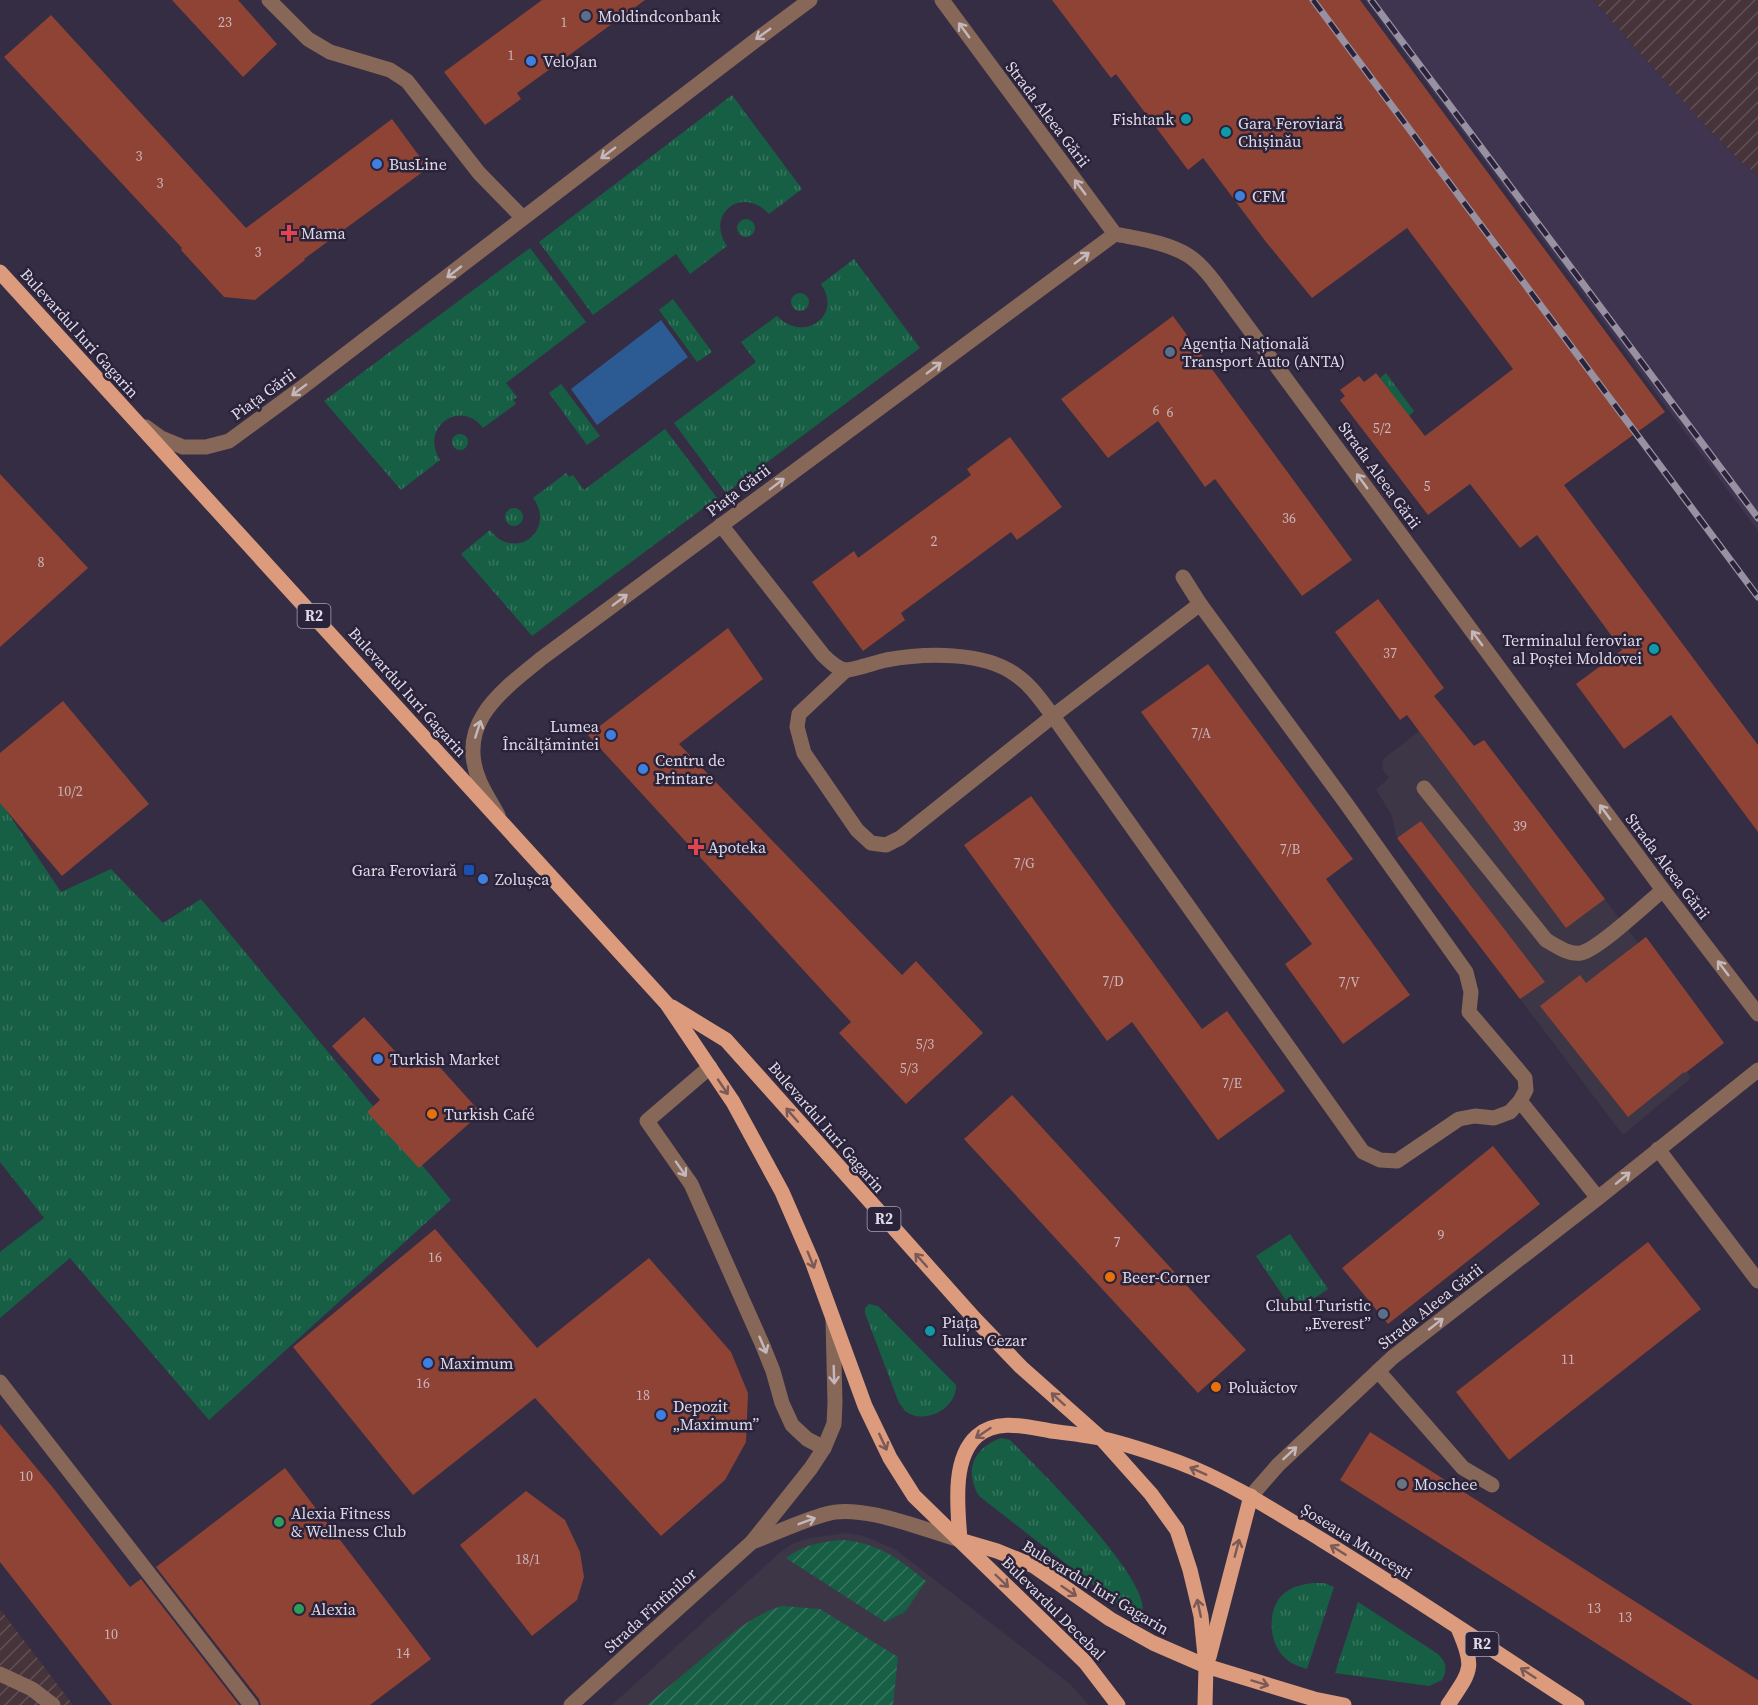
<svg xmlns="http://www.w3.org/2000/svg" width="1758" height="1705" font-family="'Source Serif 4',serif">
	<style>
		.commercial { fill: #3d3646 }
		.industrial { fill: url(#industrial-furrows) }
		.built { fill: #3f3551 }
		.grass { fill: url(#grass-tufts) }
		.garden { fill: url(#garden-furrows) }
		.water { fill: #2c5b93 }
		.building { fill: #8e4335 }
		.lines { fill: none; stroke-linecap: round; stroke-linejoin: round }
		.minor { stroke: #876858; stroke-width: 15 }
		.major { stroke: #db9b7c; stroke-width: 15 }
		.rail-casing { stroke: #9791a2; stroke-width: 7 }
		.rail { stroke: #2b2339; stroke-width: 4.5; stroke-dasharray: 14; stroke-linecap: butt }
		.oneway { stroke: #c4b8bd }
		.oneway2 { stroke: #7a5957 }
		.service-dot { fill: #5c6f8a; stroke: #2b2339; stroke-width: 2 }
		.shop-dot { fill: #3f7fe0; stroke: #2b2339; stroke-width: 2 }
		.culture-dot { fill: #0f9aa8; stroke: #2b2339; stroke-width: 2 }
		.health-dot { fill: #e0444e; stroke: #2b2339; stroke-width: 2 }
		.transit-dot { fill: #1a4fb4; stroke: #2b2339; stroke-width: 2 }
		.food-dot { fill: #e8710a; stroke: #2b2339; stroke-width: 2 }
		.worship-dot { fill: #6b7280; stroke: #2b2339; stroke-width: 2 }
		.leisure-dot { fill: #2e9e5b; stroke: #2b2339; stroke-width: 2 }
		.labels { text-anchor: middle; stroke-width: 5; stroke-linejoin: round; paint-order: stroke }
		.number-label { font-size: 14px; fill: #cab4bb }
		.shield { fill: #2b2339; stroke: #a8a3b4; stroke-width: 1.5 }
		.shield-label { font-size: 15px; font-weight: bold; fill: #dedae8 }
		.poi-label { font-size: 16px; fill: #dedae8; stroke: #2b2339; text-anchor: start }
		.street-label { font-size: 16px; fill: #dedae8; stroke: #2b2339 }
	</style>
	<defs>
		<pattern id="industrial-furrows" width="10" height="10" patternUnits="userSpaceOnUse" patternTransform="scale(1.5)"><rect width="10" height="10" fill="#47333a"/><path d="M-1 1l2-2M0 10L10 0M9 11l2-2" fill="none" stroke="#615056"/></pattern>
		<pattern id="grass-tufts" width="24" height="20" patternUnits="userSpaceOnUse" patternTransform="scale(1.5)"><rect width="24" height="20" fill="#175f44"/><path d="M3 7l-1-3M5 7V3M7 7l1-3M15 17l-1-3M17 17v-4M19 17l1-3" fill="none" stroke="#38755f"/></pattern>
		<pattern id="garden-furrows" width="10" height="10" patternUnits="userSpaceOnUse" patternTransform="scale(1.5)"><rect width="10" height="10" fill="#175f44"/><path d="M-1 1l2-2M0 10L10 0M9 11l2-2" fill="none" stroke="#38755f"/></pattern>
	</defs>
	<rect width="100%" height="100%" fill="#352d43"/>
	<!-- commercial -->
	<g class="commercial">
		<path d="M 1422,729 L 1453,739 L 1463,732 L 1474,746 L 1484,740 L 1638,943 L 1646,937 L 1724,1043 L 1687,1072 L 1691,1078 L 1623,1135 L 1396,835 L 1392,816 L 1376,789 L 1389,778 L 1382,769 L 1383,759 Z"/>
		<path d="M 847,1533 L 864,1536 L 896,1550 L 1070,1684 L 1089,1705 L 612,1705 L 777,1555 L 792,1544 L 809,1538 Z"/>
	</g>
	<!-- industrial -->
	<g class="industrial">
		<path d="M 1593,0 L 1758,0 L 1758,176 L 1736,157 L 1694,114 Z"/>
		<path d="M 0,1609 L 73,1705 L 0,1705 Z"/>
	</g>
	<!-- built -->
	<path class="built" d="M 1365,0 L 1593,0 L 1694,114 L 1736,157 L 1758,176 L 1758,531 Z"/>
	<!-- grass -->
	<g class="grass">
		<path d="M 732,95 L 802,189 L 769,214 C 742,185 705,214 727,246 L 690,274 L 676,254 L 593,315 L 539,242 Z"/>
		<circle cx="746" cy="228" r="9"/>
		<path d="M 530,248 L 586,322 L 506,383 L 517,397 L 513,400 L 516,404 L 483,428 C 461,398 419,427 440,460 L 401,490 L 324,401 Z"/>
		<path d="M 854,259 L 920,348 L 726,493 L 674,423 L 756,362 L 741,342 L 777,316 C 804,344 843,315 821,284 Z"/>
		<circle cx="800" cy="302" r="9"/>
		<path d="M 673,299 L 712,352 L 697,362 L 659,310 Z"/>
		<path d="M 1386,373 L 1414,411 L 1409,416 L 1380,378 Z"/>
		<path d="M 561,384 L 600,436 L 587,445 L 549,393 Z"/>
		<path d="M 665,429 L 717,498 L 532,636 L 461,554 L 490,530 C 494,535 499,540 505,542 C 532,551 551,520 533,498 L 566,473 L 569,477 L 573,475 L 584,490 Z"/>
		<circle cx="460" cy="442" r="8"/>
		<circle cx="514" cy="517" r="9"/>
		<path d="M 0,801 L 61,892 L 111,869 L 163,923 L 201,899 L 451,1200 L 209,1420 L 70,1258 L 0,1318 L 0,1252 L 44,1218 L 0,1162 Z"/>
		<path d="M 1290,1234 L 1328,1289 L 1294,1312 L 1256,1256 Z"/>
		<path d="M 869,1304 L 878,1306 L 956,1385 C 957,1408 925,1426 905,1411 C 903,1408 901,1405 899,1403 L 865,1313 L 865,1308 Z"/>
		<path d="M 1001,1438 L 1010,1440 C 1035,1465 1153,1581 1142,1613 L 1138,1615 L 1130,1612 L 1119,1605 L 979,1496 C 964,1471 973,1448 1001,1438 Z"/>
		<path d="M 1313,1583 L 1324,1583 L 1334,1587 L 1307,1669 C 1297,1666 1289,1663 1282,1655 C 1268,1639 1267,1605 1286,1592 C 1294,1586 1304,1584 1313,1583 Z"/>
		<path d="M 1358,1602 L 1438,1654 C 1446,1662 1448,1669 1442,1680 L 1429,1686 L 1335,1673 Z"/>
	</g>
	<!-- garden -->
	<g class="garden">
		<path d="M 843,1540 C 881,1544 897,1558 926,1581 L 905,1612 L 885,1622 L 786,1558 C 803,1545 823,1541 843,1540 Z"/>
		<path d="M 782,1606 L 820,1609 L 898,1657 L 893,1705 L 647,1705 C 666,1689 685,1673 704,1657 C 728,1637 751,1615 782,1606 Z"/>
	</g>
	<!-- water -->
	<path class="water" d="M 661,320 L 688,357 L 597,425 L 571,389 Z"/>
	<!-- building -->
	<g class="building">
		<path d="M 172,0 L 238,0 L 277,44 L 243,77 Z"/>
		<path d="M 542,0 L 645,0 L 517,93 L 521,99 L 485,125 L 444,72 Z"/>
		<path d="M 1052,0 L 1360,0 L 1665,412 L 1564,485 L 1758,745 L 1758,832 L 1671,715 L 1624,749 L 1576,684 L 1622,650 L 1537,535 L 1520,548 L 1470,484 L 1428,515 L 1340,400 L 1345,396 L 1340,390 L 1359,376 L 1364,382 L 1376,373 L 1425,436 L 1513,369 L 1407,228 L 1312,298 L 1266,242 L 1203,158 L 1188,170 L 1116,74 L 1111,78 Z"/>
		<path d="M 51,15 L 246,228 L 392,119 L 428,168 L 304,259 L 305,260 L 255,300 L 224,297 L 181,250 L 182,248 L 4,57 Z"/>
		<path d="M 1173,316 L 1352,560 L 1302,596 L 1215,479 L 1205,487 L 1158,421 L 1108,458 L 1061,399 Z"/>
		<path d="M 1010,437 L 1062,507 L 1017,540 L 1011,532 L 901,613 L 905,620 L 863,651 L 812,582 L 854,551 L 858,558 L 971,475 L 967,469 Z"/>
		<path d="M 0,474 L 88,568 L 0,647 Z"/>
		<path d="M 1378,599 L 1444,688 L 1434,696 L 1474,746 L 1484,740 L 1605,899 L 1566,928 L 1407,715 L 1400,720 L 1335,632 Z"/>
		<path d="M 728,628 L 763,679 L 679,744 L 902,975 L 916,961 L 983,1033 L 906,1104 L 839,1033 L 851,1022 L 588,735 Z"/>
		<path d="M 1208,664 L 1353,859 L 1326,879 L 1410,995 L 1343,1044 L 1285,964 L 1312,944 L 1141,712 Z"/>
		<path d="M 63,701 L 149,804 L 62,876 L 0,803 L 0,753 Z"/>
		<path d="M 1031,796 L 1202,1029 L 1227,1011 L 1285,1091 L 1218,1140 L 1132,1022 L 1107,1041 L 964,845 Z"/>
		<path d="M 1421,821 L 1545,982 L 1520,999 L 1397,838 Z"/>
		<path d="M 1646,937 L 1724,1043 L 1685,1073 L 1684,1072 L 1628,1117 L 1540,1006 L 1580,975 L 1586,983 Z"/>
		<path d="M 364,1017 L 411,1069 L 428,1054 L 481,1113 L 419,1168 L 367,1112 L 380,1100 L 332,1046 Z"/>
		<path d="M 1012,1095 L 1246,1350 L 1198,1393 L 964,1139 Z"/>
		<path d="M 1493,1146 L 1540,1204 L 1388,1324 L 1342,1268 Z"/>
		<path d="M 435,1229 L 537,1348 L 649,1258 L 731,1352 L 748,1393 L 746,1442 L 725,1480 L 661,1536 L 535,1398 L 413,1495 L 293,1347 Z"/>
		<path d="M 1648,1242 L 1701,1309 L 1509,1460 L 1456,1392 Z"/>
		<path d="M 0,1424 L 54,1489 L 130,1587 L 141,1579 L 239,1705 L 112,1705 L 0,1562 Z"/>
		<path d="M 1370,1432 L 1758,1680 L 1758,1705 L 1693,1705 L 1340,1480 Z"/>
		<path d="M 285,1468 L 431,1659 L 370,1705 L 261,1705 L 259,1699 L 156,1567 Z"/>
		<path d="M 526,1491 L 565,1520 L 580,1552 L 584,1577 L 577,1600 L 532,1636 L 460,1545 Z"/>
	</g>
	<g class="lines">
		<!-- minor -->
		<g class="minor">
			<path d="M 269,0 L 308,39 L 330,52 L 390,70 L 407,81 L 479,173 L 523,218"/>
			<path d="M 942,0 L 1115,234 C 1139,239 1167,242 1189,256 C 1198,262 1206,271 1213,280 L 1663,890 L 1758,1014"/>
			<path d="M 146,427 L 161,438 L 183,447 L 206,447 L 229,441 L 300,389 L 756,40 L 810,0"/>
			<path d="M 721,525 L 823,655 C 829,661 837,669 846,670 C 853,670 877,662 886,660 C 924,653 984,651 1016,675 C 1031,685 1042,702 1053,716 L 1363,1152 L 1380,1160 L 1397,1161 L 1459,1119 L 1475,1116 L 1494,1118 L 1510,1112 L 1520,1101 L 1526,1090 L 1525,1078 L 1469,1012 L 1471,992 L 1466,972 L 1345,802 L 1200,604 L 1183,577"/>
			<path d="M 846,670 L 799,714 L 797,727 L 804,753 L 857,830 L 871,843 L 886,845 L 900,838 L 1053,716 L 1200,604"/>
			<path d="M 1424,788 L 1546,940 C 1556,946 1569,955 1581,953 C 1599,949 1646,904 1663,890"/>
			<path d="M 498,815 C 492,804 485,793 480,782 C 454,723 503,690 542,658 L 1115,234"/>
			<path d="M 710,1067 L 647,1121 L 691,1184 L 763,1346 L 773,1371 L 782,1403 L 792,1425 L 807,1439 L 824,1448"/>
			<path d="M 1520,1101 L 1598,1198"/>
			<path d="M 1658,1149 L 1758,1281"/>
			<path d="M 1378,1371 L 1463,1468 L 1492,1485"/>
			<path d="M 0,1382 L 251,1705"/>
			<path d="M 1251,1496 L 1278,1465 L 1393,1357 L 1598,1198 L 1758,1070"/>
			<path d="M 752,1542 C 776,1533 801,1521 826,1514 C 861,1503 924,1530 960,1540"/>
			<path d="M 0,1674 L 32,1689 L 53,1705"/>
			<path d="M 571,1705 L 752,1542 L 811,1468 L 824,1448 L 834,1424 L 835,1403 L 833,1320"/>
		</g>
		<!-- major -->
		<g class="major">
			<path d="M 0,272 L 667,1004 L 733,1102 L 782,1192 L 812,1261 L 865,1406 L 890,1458 L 914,1496 L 1085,1662 L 1118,1705"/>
			<path d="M 672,1007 L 726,1040 L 974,1318 L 1021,1367 L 1101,1438 L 1151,1494 L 1177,1530 L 1190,1570 L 1201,1616 L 1206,1666 L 1205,1705"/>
			<path d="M 960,1540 C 958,1510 951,1459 977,1436 C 997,1418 1027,1427 1051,1431 C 1067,1433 1084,1435 1100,1438 C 1126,1444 1153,1453 1178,1462 C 1229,1481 1276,1512 1322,1540 C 1408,1593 1492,1650 1577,1705"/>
			<path d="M 963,1541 L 997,1551 L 1034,1566 L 1110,1619 L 1153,1643 L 1206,1666 L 1314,1699 L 1344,1705"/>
			<path d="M 1209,1657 L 1251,1496"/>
			<path d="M 1448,1705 C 1472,1669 1475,1669 1458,1628"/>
		</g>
		<defs>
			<g id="rail">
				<path d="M 1313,0 L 1758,597"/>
				<path d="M 1371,0 L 1758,518"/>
			</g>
		</defs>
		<!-- rail casing -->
		<use href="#rail" class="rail-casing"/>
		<!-- rail -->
		<use href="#rail" class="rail"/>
	</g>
	<!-- one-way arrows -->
	<defs><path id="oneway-shaft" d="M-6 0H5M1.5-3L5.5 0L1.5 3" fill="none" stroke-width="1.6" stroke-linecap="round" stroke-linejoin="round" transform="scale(1.5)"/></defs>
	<g class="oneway">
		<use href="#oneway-shaft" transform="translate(964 30) rotate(-126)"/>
		<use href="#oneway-shaft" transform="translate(763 34) rotate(144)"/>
		<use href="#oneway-shaft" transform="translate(608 153) rotate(143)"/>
		<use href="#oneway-shaft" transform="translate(1080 187) rotate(-127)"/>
		<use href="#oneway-shaft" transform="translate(1082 258) rotate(-37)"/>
		<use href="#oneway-shaft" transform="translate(454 272) rotate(142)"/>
		<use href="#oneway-shaft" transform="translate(934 368) rotate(-37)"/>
		<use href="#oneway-shaft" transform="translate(299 390) rotate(143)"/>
		<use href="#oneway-shaft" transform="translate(1362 481) rotate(-126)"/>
		<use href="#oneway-shaft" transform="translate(777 484) rotate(-37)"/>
		<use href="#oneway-shaft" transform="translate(620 600) rotate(-37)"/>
		<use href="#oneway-shaft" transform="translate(1477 638) rotate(-126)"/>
		<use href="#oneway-shaft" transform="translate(478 729) rotate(-72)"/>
		<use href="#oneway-shaft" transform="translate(1605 812) rotate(-126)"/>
		<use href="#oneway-shaft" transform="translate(1723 968) rotate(-127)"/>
		<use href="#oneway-shaft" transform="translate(681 1169) rotate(55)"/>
		<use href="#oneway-shaft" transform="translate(1623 1178) rotate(-39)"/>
		<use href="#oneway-shaft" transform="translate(1436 1324) rotate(-38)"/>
		<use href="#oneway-shaft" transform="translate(763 1345) rotate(67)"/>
		<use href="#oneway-shaft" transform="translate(834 1375) rotate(88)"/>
		<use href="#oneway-shaft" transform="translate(1290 1453) rotate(-43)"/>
		<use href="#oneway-shaft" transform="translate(807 1521) rotate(-21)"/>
	</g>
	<g class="oneway2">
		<use href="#oneway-shaft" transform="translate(723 1087) rotate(56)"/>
		<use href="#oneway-shaft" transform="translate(792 1115) rotate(-131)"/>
		<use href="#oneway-shaft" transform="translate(811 1260) rotate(68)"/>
		<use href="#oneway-shaft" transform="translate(921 1260) rotate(-132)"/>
		<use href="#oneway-shaft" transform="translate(1058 1399) rotate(-138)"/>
		<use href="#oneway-shaft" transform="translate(983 1433) rotate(146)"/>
		<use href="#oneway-shaft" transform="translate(883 1442) rotate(65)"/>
		<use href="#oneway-shaft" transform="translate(1198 1471) rotate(-156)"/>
		<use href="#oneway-shaft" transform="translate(1237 1548) rotate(-75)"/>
		<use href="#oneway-shaft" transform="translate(1338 1550) rotate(-148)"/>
		<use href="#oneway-shaft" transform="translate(1002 1581) rotate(44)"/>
		<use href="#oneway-shaft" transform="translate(1069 1591) rotate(34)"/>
		<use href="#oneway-shaft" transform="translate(1199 1608) rotate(-102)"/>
		<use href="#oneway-shaft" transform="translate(1528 1673) rotate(-147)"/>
		<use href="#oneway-shaft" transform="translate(1260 1683) rotate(17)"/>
	</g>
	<!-- markers -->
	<g class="service-dot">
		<circle cx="586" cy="16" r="6"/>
		<circle cx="1170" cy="352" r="6"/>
		<circle cx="1383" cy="1314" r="6"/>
	</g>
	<g class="shop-dot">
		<circle cx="531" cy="61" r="6"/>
		<circle cx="377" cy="164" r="6"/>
		<circle cx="1240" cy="196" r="6"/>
		<circle cx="611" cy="735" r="6"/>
		<circle cx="643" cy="769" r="6"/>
		<circle cx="483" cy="879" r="6"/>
		<circle cx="378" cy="1059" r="6"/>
		<circle cx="428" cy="1363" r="6"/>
		<circle cx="661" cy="1415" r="6"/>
	</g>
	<g class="culture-dot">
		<circle cx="1186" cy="119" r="6"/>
		<circle cx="1226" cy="132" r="6"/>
		<circle cx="1654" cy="649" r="6"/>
		<circle cx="930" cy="1331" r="6"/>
	</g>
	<g class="health-dot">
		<path d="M286 224h6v6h6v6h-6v6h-6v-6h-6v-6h6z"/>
		<path d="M693 838h6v6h6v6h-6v6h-6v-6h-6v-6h6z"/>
	</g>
	<rect class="transit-dot" x="463" y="864" width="12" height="12" rx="3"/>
	<g class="food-dot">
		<circle cx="432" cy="1114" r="6"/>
		<circle cx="1110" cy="1277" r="6"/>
		<circle cx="1216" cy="1387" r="6"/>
	</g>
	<circle class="worship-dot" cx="1402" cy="1484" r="6"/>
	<g class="leisure-dot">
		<circle cx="279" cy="1522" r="6"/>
		<circle cx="299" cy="1609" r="6"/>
	</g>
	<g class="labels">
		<!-- number labels -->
		<g class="number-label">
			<text x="225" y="27">23</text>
			<text x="564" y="27">1</text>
			<text x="511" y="60">1</text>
			<text x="139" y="161">3</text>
			<text x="160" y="188">3</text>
			<text x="258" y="257">3</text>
			<text x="1156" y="415">6</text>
			<text x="1170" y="417">6</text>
			<text x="1382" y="433">5/2</text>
			<text x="1427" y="491">5</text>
			<text x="1289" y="523">36</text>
			<text x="934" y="546">2</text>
			<text x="41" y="567">8</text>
			<text x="1390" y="658">37</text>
			<text x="1201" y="738">7/A</text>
			<text x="70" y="796">10/2</text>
			<text x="1520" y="831">39</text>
			<text x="1290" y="854">7/B</text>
			<text x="1024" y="868">7/G</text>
			<text x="1113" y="986">7/D</text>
			<text x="1349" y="987">7/V</text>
			<text x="925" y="1049">5/3</text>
			<text x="909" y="1073">5/3</text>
			<text x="1232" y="1088">7/E</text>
			<text x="1441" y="1240">9</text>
			<text x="1117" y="1247">7</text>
			<text x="435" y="1262">16</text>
			<text x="1568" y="1364">11</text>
			<text x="423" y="1388">16</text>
			<text x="643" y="1400">18</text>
			<text x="26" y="1481">10</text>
			<text x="528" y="1564">18/1</text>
			<text x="1594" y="1613">13</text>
			<text x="1625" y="1622">13</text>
			<text x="111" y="1639">10</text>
			<text x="403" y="1658">14</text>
		</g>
		<!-- shield labels -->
		<g class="shield">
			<rect x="297.5" y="604" width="33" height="24" rx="4.5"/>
			<rect x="867.5" y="1207" width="33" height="24" rx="4.5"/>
			<rect x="1465.5" y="1632" width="33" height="24" rx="4.5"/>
		</g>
		<g class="shield-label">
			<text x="314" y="621">R2</text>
			<text x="884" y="1224">R2</text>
			<text x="1482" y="1649">R2</text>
		</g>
		<!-- poi labels -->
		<g class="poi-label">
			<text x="598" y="22">Moldindconbank</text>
			<text x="543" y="67">VeloJan</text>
			<text x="1174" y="125" text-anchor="end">Fishtank</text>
			<text x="1238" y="129">Gara Feroviară<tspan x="1238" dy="18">Chișinău</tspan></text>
			<text x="389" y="170">BusLine</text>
			<text x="1252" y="202">CFM</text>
			<text x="301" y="239">Mama</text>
			<text x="1182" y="349">Agenția Națională<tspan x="1182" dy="18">Transport Auto (ANTA)</tspan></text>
			<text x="1642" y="646" text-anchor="end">Terminalul feroviar<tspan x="1642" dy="18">al Poștei Moldovei</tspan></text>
			<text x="599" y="732" text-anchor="end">Lumea<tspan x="599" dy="18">Încălțămintei</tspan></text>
			<text x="655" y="766">Centru de<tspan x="655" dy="18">Printare</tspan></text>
			<text x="708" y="853">Apoteka</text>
			<text x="457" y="876" text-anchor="end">Gara Feroviară</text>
			<text x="495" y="885">Zolușca</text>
			<text x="390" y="1065">Turkish Market</text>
			<text x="444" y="1120">Turkish Café</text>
			<text x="1122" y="1283">Beer-Corner</text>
			<text x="1371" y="1311" text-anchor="end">Clubul Turistic<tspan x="1371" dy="18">„Everest”</tspan></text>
			<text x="942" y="1328">Piața<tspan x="942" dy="18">Iulius Cezar</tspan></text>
			<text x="440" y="1369">Maximum</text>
			<text x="1228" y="1393">Poluăctov</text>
			<text x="673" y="1412">Depozit<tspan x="673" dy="18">„Maximum”</tspan></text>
			<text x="1414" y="1490">Moschee</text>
			<text x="291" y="1519">Alexia Fitness<tspan x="291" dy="18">&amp; Wellness Club</tspan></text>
			<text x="311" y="1615">Alexia</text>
		</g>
		<!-- street labels -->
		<g class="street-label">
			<text transform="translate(1048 114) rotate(53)" y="6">Strada Aleea Gării</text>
			<text transform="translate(80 333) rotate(48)" y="6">Bulevardul Iuri Gagarin</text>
			<text transform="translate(263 394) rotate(-36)" y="6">Piața Gării</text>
			<text transform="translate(1380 475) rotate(54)" y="6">Strada Aleea Gării</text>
			<text transform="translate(738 490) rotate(-37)" y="6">Piața Gării</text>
			<text transform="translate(408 692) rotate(48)" y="6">Bulevardul Iuri Gagarin</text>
			<text transform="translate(1668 866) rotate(53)" y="6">Strada Aleea Gării</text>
			<text transform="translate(827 1127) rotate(49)" y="6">Bulevardul Iuri Gagarin</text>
			<text transform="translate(1430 1306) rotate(-38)" y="6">Strada Aleea Gării</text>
			<text transform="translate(1357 1541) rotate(32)" y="6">Șoseaua Muncești</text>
			<text transform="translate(1096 1587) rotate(31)" y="6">Bulevardul Iuri Gagarin</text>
			<text transform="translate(1054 1608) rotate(45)" y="6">Bulevardul Decebal</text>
			<text transform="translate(650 1610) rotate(-42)" y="6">Strada Fîntînilor</text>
		</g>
	</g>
</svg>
